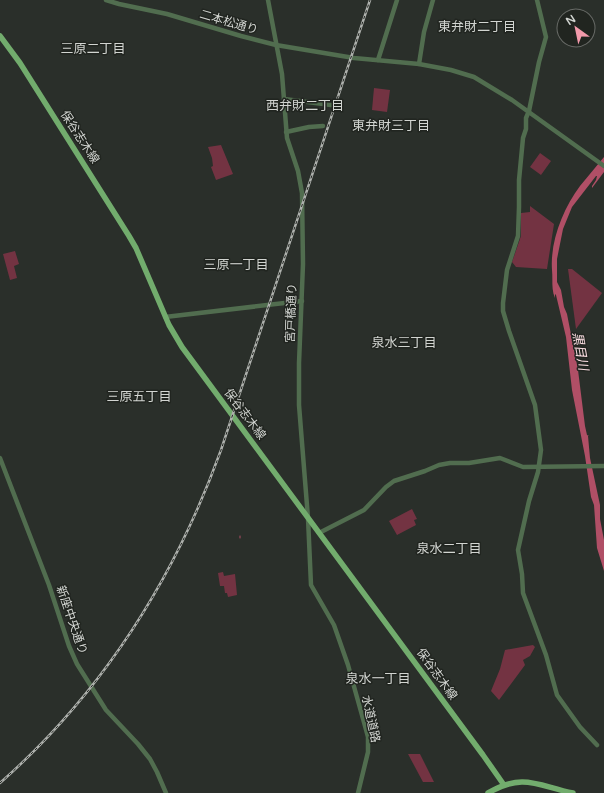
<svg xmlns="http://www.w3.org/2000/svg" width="604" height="793" font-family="'Varela Round','Noto Sans JP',sans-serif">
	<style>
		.green { fill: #733342 }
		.water { fill: #b04f66 }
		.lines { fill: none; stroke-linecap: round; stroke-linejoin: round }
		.stream { stroke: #b04f66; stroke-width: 1 }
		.minor { stroke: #516d4f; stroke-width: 4.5 }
		.major { stroke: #72ac6d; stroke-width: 5.5 }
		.rail-casing { stroke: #afb2ae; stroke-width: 2.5 }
		.rail { stroke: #212520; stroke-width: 1; stroke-dasharray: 3; stroke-linecap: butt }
		.labels { text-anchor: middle; stroke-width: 3; stroke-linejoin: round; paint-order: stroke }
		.street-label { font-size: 12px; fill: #d2d5d1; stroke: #212520 }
		.neighbourhood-label { font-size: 13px; fill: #d2d5d1; stroke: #212520 }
		.water-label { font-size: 13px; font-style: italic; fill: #f7dbdf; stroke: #212520 }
	</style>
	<rect width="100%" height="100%" fill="#2a2f2a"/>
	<!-- green -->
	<g class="green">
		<path d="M 374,88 L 390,90 L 387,112 L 372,110 Z"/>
		<path d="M 221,145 L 233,174 L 216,180 L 211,167 L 215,165 L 213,166 L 212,158 L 208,147 Z"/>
		<path d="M 540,153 L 551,161 L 541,175 L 530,167 Z"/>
		<path d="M 530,206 L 554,224 L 547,269 L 516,267 L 512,262 L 521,236 L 521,213 L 530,212 Z"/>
		<path d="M 15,251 L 19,264 L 14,266 L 17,278 L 10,280 L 3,254 Z"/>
		<path d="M 568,269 L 572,269 L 602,293 L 576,329 Z"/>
		<path d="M 412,509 L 417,519 L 414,520 L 416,525 L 397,535 L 389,521 Z"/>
		<path d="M 223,572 L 224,576 L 235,574 L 237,595 L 228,597 L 227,593 L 225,593 L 224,586 L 220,586 L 218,573 Z"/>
		<path d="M 533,645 L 535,647 L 530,656 L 523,660 L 525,665 L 499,700 L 491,691 L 500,669 L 505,650 Z"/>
		<path d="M 408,754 L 420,754 L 434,782 L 423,782 Z"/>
	</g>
	<!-- water -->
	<path class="water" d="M 604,157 L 604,172 L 592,188 L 592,186 L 596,180 L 597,176 L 596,176 L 572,207 L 563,229 L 557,259 L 557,282 L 561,290 L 564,307 L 567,314 L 578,370 L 585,426 L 587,435 L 589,436 L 588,436 L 590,458 L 600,505 L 600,519 L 604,540 L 604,571 L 597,548 L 594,505 L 591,497 L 585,456 L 572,390 L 566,337 L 556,295 L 555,294 L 555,298 C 551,289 553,279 552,270 C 550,241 563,209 580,186 C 588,176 596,167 604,157 Z"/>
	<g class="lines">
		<!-- stream -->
		<path class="stream" d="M 240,536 L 240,538"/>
		<!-- minor -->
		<g class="minor">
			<path d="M 106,0 L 119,4 L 167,14 L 241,36 L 276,45 L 354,58 L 419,64 L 451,70 L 474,77 L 512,100 L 604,166"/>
			<path d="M 268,0 L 282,74 L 287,138 L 298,171 L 302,193 L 303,264 L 299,363 L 299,405 L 308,518 L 311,585 L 334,625 L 348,665 L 365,726 L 368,737 L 368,752 L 358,793"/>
			<path d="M 537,0 L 546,37 L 539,62 L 529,111 L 526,118 L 526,129 L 523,138 L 519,180 L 519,207 L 518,236 L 507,270 L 503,303 L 503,311 L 509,331 L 535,405 L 541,450 L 538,472 L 529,501 L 518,550 L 522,574 L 523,593 L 546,655 L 557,695 L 580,727 L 597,745"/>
			<path d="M 378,60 L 397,0"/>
			<path d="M 419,64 L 424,32 L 433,0"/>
			<path d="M 284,99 L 331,105"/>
			<path d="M 286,132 L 309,127 L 323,126"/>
			<path d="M 165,317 L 302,301"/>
			<path d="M 0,458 L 49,585 L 69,646 L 77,664 L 106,710 L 138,744 L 150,759 L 157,772 L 166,793"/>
			<path d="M 319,533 L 364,510 L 386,487 L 394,481 L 425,471 L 439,465 L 450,463 L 469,463 L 500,458 L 523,467 L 604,466"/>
		</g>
		<!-- major -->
		<g class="major">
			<path d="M 0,36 L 20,63 L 129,236 L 136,248 L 169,325 L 182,347 L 483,755 L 504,785"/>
			<path d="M 488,793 C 524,772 538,786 573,793"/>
		</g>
		<defs>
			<path id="rail" d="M 0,783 C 103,692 174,580 221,450 L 370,0"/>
		</defs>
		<!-- rail casing -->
		<use href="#rail" class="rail-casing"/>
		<!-- rail -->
		<use href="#rail" class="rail"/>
	</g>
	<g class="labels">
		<!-- street labels -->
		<g class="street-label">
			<text transform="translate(229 22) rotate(16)" y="4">二本松通り</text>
			<text transform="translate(80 137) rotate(57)" y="4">保谷志木線</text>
			<text transform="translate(291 313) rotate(-88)" y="4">宮戸橋通り</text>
			<text transform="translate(245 414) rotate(53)" y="4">保谷志木線</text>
			<text transform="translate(72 620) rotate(71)" y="4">新座中央通り</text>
			<text transform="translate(437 674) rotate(54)" y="4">保谷志木線</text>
			<text transform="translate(371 719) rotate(78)" y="4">水道道路</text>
		</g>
		<!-- neighbourhood labels -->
		<g class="neighbourhood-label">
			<text x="477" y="31">東弁財二丁目</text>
			<text x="93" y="53">三原二丁目</text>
			<text x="305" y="110">西弁財二丁目</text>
			<text x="391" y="130">東弁財三丁目</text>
			<text x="236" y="269">三原一丁目</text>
			<text x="404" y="347">泉水三丁目</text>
			<text x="139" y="401">三原五丁目</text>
			<text x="449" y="553">泉水二丁目</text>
			<text x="378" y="683">泉水一丁目</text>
		</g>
		<!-- water labels -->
		<g class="water-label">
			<text transform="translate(581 351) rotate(80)" y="5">黒目川</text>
		</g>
	</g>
	<!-- north arrow -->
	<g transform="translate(576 28) rotate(327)"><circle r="19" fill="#212520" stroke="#686b67"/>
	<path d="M0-3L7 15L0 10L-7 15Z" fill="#f39aab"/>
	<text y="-6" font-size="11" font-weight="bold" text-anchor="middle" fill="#d2d5d1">N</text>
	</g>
</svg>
